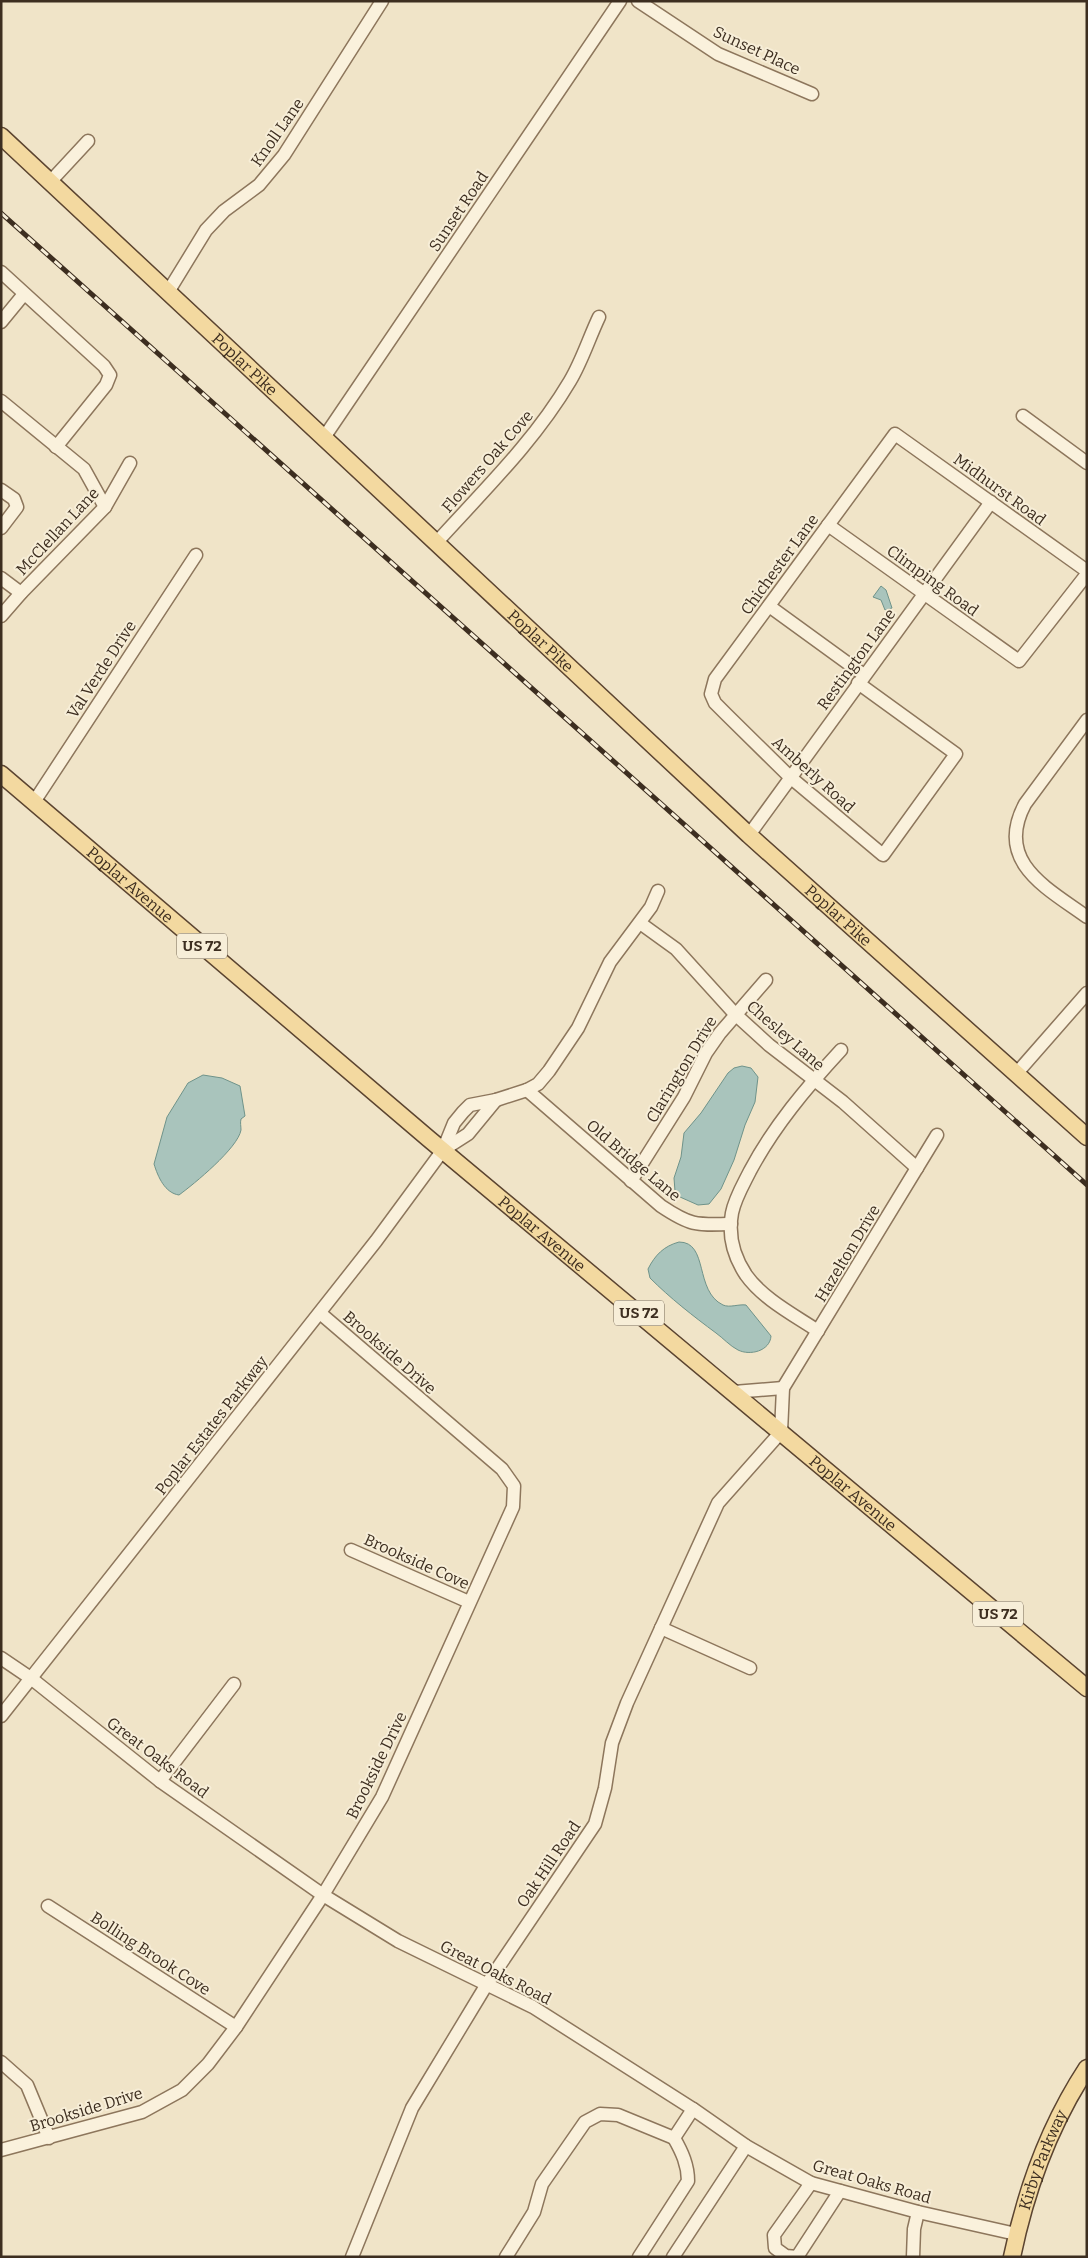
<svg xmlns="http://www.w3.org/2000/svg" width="1088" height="2258" font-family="Bitter,serif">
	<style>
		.water { fill: #a9c4bc; stroke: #6f938a }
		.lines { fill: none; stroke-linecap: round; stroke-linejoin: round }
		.minor-casing { stroke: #8d765c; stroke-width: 15 }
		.major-casing { stroke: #5b4430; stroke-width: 19 }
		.minor { stroke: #faf1dc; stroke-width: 12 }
		.major { stroke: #f3d9a0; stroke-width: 16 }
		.rail-casing { stroke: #3d2e20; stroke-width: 5 }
		.rail { stroke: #f7eed8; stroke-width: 3; stroke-dasharray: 9; stroke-linecap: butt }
		.labels { text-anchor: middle; stroke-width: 4; stroke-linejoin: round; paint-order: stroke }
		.shield { fill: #f7eed8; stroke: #756857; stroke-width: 1 }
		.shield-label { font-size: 15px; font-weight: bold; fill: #3d2e20 }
		.street-label { font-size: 16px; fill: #3d2e20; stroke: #f7eed8 }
	</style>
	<rect width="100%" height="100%" fill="#f0e4c8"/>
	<!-- water -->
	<g class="water">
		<path d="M 881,586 L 886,590 L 892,608 L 885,610 L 881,600 L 873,597 Z"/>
		<path d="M 742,1066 L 751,1068 L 758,1077 L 755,1102 L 745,1125 L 734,1160 L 721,1189 L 709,1204 L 698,1205 L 680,1197 L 675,1191 L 674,1178 L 681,1157 L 684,1133 L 701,1113 L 728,1073 L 734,1068 Z"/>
		<path d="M 203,1075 L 222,1078 L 240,1086 L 245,1116 L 241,1119 C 240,1123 241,1126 241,1130 C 238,1148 194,1184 179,1195 C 165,1193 158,1177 154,1164 L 167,1117 L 188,1083 Z"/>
		<path d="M 679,1242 C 709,1242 694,1291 723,1305 C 730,1308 738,1304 746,1305 L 771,1336 C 770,1351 750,1356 738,1350 C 730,1346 723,1338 716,1333 C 693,1316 670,1298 650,1278 L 648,1269 C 655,1255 664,1246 679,1242 Z"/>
	</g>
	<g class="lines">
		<defs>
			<g id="minor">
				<path d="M 638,1 L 718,54 L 812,94"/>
				<path d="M 50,182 L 88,141"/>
				<path d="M 1,272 L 104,366 L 110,375 L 106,385 L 56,447"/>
				<path d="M 168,292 L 206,230 L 224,211 L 259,185 L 284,155 L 382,1"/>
				<path d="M 1,322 L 24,294"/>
				<path d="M 1,401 L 84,469 L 105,507"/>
				<path d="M 1023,416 L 1087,463"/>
				<path d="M 323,439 L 620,1"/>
				<path d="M 1,490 L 14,499 L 17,507 L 1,528"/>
				<path d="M 828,525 L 1019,661 L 1087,574"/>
				<path d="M 436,543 C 483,491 534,442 570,381 C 582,361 589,338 599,317"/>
				<path d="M 1,578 L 21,593"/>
				<path d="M 769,606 L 864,675"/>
				<path d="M 1,616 L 21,593 L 105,507 L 130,463"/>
				<path d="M 858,683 L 956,754 L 883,855 L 790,777 L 727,715 L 715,703 L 711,694 L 715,679 L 895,434 L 1087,571"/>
				<path d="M 1087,720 L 1025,804 C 994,862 1047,888 1087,917"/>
				<path d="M 34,802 L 196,555"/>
				<path d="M 749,835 L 991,502"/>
				<path d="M 640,923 L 676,949 L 735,1014 L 769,1045 L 843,1102 L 917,1168"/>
				<path d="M 1016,1074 L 1087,993"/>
				<path d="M 527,1090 L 661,1206 C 691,1226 696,1225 731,1224"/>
				<path d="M 443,1150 L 468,1134 L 496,1100"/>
				<path d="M 631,1181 L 684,1097 L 706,1053 L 720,1033 L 766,980"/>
				<path d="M 818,1331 C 794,1315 763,1299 746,1275 C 734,1257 728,1235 732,1213 C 735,1198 743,1185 750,1171 C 774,1126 806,1088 841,1050"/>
				<path d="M 734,1392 L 783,1388"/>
				<path d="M 351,1550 L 469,1602"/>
				<path d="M 661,1628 L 750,1668"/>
				<path d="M 1,1658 L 32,1679 L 160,1781 L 323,1895 L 398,1941 L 533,2007 L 693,2109 L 746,2146 L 811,2183 L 918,2212 L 1016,2234"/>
				<path d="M 1,1716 L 376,1241 L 443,1150 L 454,1123 L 463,1112 L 470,1105 L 496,1100 L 527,1090 L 538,1084 L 549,1071 L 578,1028 L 610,962 L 651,907 L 658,891"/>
				<path d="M 160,1781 L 234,1684"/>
				<path d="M 48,1906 L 236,2027"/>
				<path d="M 1,2062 L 27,2085 L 49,2138"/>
				<path d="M 674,2138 L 693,2109"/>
				<path d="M 1,2150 L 142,2112 L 182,2090 L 208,2064 L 236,2027 L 323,1895 L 382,1797 L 513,1507 L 514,1486 L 502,1469 L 320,1313"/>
				<path d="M 811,2183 L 774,2235 L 775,2248 L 786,2256 L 797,2257 L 840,2191"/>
				<path d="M 352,2257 L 412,2108 L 487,1984 L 595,1824 L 605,1788 L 612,1743 L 627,1703 L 718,1503 L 781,1432 L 783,1388 L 937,1135"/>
				<path d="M 506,2257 L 534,2212 L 542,2184 L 585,2122 L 600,2114 L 618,2115 L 674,2138"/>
				<path d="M 639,2257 L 688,2181 C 688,2165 682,2152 674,2138"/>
				<path d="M 673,2257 L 746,2146"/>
				<path d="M 913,2257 L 914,2229 L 918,2212"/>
			</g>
			<g id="major">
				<path id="s1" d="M 1,136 L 749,835 L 1087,1137"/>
				<path id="s2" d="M 1,774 L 429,1139 L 1087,1688"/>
				<path id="s3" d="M 1012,2257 C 1026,2189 1049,2126 1087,2068"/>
			</g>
		</defs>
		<!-- minor casing -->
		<use href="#minor" class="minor-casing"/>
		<!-- major casing -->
		<use href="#major" class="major-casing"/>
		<!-- minor -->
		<use href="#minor" class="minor"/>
		<!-- major -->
		<use href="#major" class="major"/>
		<defs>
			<path id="rail" d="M 1,213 L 1087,1185"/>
		</defs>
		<!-- rail casing -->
		<use href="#rail" class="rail-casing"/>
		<!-- rail -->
		<use href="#rail" class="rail"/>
	</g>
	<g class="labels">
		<!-- shield labels -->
		<g class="shield">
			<rect x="177" y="933.5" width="50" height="25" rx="4"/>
			<rect x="614" y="1300.5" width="50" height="25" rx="4"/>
			<rect x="973" y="1601.5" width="50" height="25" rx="4"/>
		</g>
		<g class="shield-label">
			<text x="202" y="951">US 72</text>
			<text x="639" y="1318">US 72</text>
			<text x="998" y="1619">US 72</text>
		</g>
		<!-- street labels -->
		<g class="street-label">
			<text transform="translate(757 50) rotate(25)" y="6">Sunset Place</text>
			<text transform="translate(277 132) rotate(-55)" y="6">Knoll Lane</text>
			<text transform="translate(458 211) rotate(-56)" y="6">Sunset Road</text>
			<text dy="6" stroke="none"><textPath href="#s1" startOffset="334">Poplar Pike</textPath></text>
			<text transform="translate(487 461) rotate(-49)" y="6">Flowers Oak Cove</text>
			<text transform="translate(1000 489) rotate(36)" y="6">Midhurst Road</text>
			<text transform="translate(57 531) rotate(-47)" y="6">McClellan Lane</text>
			<text transform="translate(779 564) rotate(-54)" y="6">Chichester Lane</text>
			<text transform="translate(933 580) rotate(36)" y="6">Climping Road</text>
			<text dy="6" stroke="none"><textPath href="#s1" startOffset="739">Poplar Pike</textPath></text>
			<text transform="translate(856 659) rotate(-54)" y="6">Restington Lane</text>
			<text transform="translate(101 669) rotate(-57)" y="6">Val Verde Drive</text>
			<text transform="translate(814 774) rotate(42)" y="6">Amberly Road</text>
			<text dy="6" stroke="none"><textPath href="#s2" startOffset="170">Poplar Avenue</textPath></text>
			<text dy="6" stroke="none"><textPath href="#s1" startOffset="1144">Poplar Pike</textPath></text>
			<text transform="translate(786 1035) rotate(41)" y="6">Chesley Lane</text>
			<text transform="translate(681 1069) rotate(-59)" y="6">Clarington Drive</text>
			<text transform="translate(634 1160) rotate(40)" y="6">Old Bridge Lane</text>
			<text dy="6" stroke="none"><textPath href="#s2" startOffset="710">Poplar Avenue</textPath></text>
			<text transform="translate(847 1253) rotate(-59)" y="6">Hazelton Drive</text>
			<text transform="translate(390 1352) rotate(41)" y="6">Brookside Drive</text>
			<text transform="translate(211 1425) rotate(-52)" y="6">Poplar Estates Parkway</text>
			<text dy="6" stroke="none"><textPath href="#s2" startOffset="1115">Poplar Avenue</textPath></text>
			<text transform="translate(417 1561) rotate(24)" y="6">Brookside Cove</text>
			<text transform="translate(158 1757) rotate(37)" y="6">Great Oaks Road</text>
			<text transform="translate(376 1765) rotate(-64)" y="6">Brookside Drive</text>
			<text transform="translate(548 1864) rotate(-56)" y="6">Oak Hill Road</text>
			<text transform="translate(151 1953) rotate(33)" y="6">Bolling Brook Cove</text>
			<text transform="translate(496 1972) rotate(27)" y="6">Great Oaks Road</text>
			<text transform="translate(86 2109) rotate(-17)" y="6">Brookside Drive</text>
			<text dy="6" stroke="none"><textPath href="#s3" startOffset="102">Kirby Parkway</textPath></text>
			<text transform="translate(872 2181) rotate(16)" y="6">Great Oaks Road</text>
		</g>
	</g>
	<!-- border -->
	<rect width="1088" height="2258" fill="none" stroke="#3d2e20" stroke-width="5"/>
</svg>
